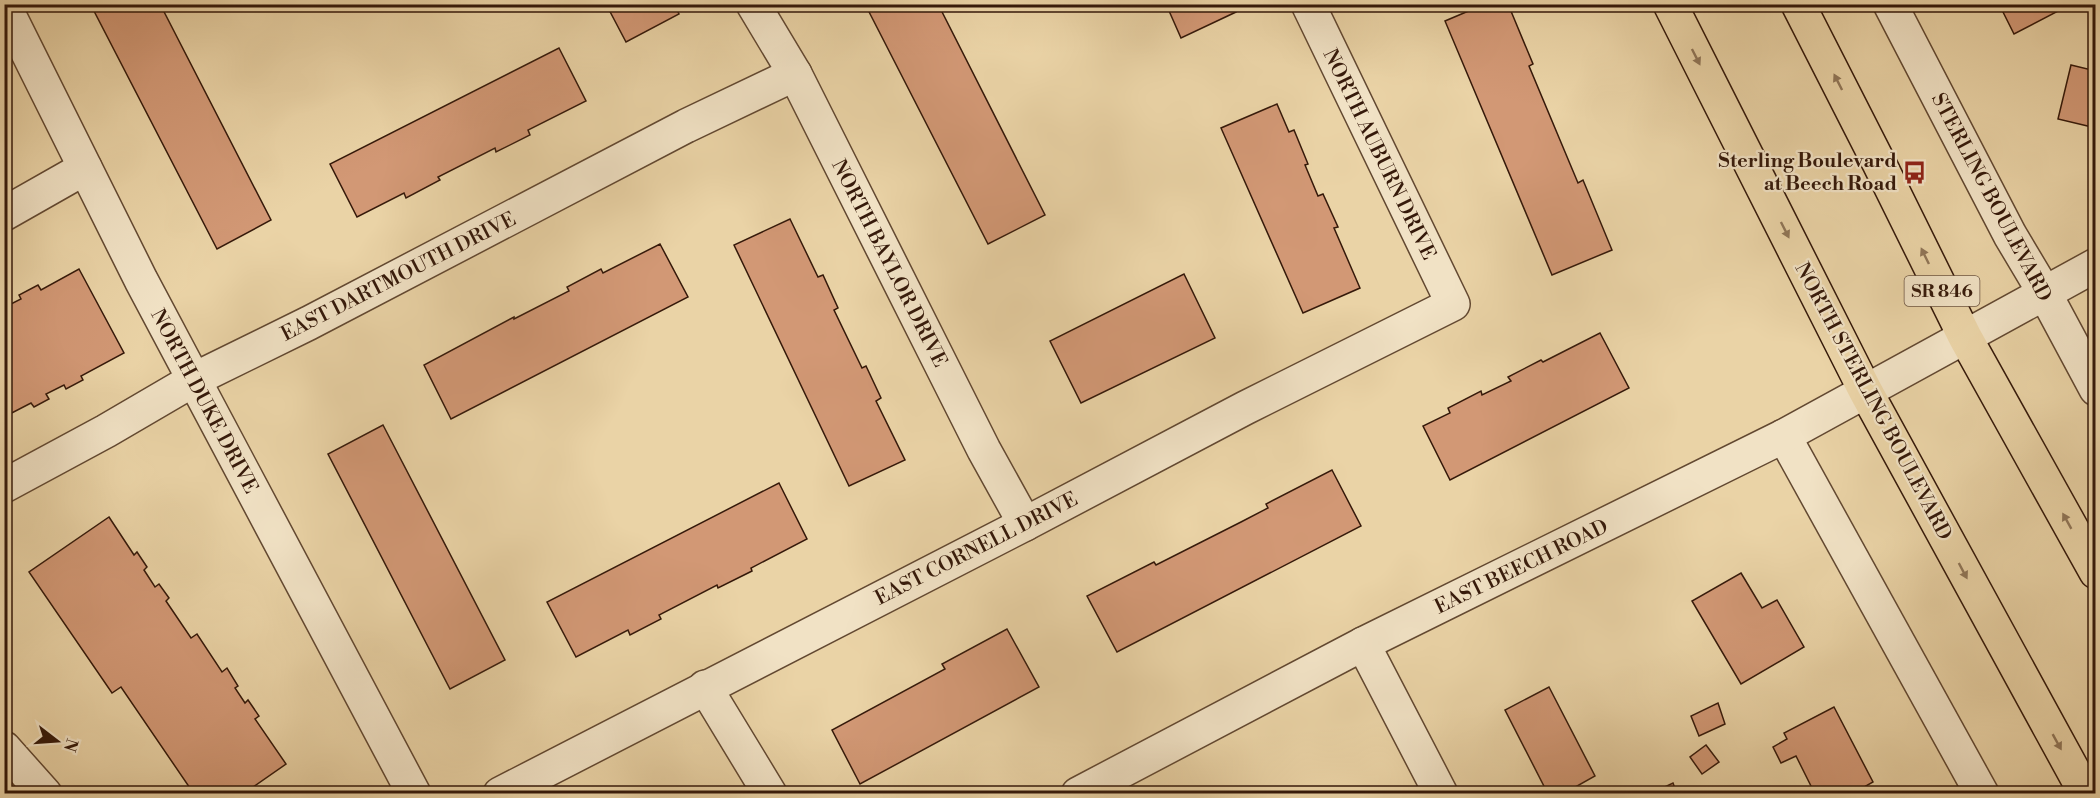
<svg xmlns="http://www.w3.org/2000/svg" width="2100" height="798" font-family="'Libre Bodoni',serif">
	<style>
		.building { fill: #d29875; stroke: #35190a; stroke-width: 1.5 }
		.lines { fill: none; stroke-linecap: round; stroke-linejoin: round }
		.minor-casing { stroke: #624831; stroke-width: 36 }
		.major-casing { stroke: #35190a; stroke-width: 36 }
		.minor { stroke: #f1e2c5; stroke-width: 33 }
		.major { stroke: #ead3a6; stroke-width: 33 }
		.oneway { fill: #907658 }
		.labels { text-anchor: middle; stroke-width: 4.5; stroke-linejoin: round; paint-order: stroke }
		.shield { fill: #f1e2c5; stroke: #6d5542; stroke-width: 1.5 }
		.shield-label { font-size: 18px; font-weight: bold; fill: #35190a }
		.street-label { font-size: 20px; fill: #35190a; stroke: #f1e2c5 }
		.poi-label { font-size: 20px; font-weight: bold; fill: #35190a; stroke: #f1e2c5; text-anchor: end }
	</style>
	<rect width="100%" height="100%" fill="#ead3a6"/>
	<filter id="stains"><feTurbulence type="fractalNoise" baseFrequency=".00333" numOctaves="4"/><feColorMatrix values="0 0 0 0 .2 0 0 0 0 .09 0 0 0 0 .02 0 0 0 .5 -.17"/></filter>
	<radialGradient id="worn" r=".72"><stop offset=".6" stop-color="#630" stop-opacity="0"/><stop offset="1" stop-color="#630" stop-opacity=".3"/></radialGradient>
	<!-- building -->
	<g class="building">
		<path d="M 107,4 L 160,4 L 271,220 L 217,249 L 94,11 Z"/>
		<path d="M 606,4 L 674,4 L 679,14 L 626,42 Z"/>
		<path d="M 865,4 L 938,4 L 1045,215 L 988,244 Z"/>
		<path d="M 1166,4 L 1233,4 L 1236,12 L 1181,38 Z"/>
		<path d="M 1485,4 L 1508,4 L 1533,64 L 1529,66 L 1578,183 L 1583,180 L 1612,250 L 1552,275 L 1445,21 Z"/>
		<path d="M 1999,4 L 2065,4 L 2066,7 L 2014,34 Z"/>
		<path d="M 559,48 L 586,101 L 528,130 L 530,135 L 496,152 L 495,148 L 438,177 L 440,180 L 406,198 L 404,193 L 357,217 L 330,164 Z"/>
		<path d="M 2071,65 L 2096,71 L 2096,128 L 2058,119 Z"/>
		<path d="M 1277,104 L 1289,132 L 1294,130 L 1308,164 L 1305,165 L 1318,196 L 1323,194 L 1338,227 L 1334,228 L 1360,288 L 1303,313 L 1221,128 Z"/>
		<path d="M 790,219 L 818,277 L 823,275 L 838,308 L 834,310 L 862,368 L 866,366 L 881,398 L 876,401 L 905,460 L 849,486 L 734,245 Z"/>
		<path d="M 660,244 L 688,297 L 451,419 L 424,365 L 514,317 L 514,319 L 569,291 L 567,287 L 601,269 L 603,273 Z"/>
		<path d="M 79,269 L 124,353 L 81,376 L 83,380 L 66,389 L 64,385 L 46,394 L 49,399 L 34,407 L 31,403 L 4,417 L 4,306 L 5,307 L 21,299 L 19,295 L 38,285 L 41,290 Z"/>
		<path d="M 1184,274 L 1215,338 L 1081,403 L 1050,341 Z"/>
		<path d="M 1600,333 L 1629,388 L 1450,480 L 1423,426 L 1450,413 L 1448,408 L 1481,391 L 1482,395 L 1511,381 L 1508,377 L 1541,360 L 1543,362 Z"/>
		<path d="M 383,425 L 505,660 L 450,689 L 328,454 Z"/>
		<path d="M 1332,470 L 1361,526 L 1117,652 L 1087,596 L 1154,562 L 1156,565 L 1241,522 L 1268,508 L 1266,504 Z"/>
		<path d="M 779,483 L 807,539 L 751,568 L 752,571 L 718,588 L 717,585 L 659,615 L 661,619 L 630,635 L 628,630 L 576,657 L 547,602 Z"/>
		<path d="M 109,517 L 134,555 L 137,552 L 147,567 L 144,570 L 155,587 L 159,584 L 169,598 L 166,601 L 191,638 L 197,634 L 222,672 L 227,668 L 238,686 L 235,688 L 245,703 L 248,700 L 259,716 L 255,719 L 286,764 L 243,794 L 194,794 L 121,687 L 112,693 L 29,572 Z"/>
		<path d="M 1741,573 L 1762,608 L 1777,600 L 1804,647 L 1741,684 L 1692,601 Z"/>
		<path d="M 1007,629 L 1039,687 L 860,784 L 832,730 L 945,669 L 942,664 Z"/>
		<path d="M 1549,687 L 1595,776 L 1563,794 L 1548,794 L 1505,710 Z"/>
		<path d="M 1718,703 L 1725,724 L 1699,736 L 1691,716 Z"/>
		<path d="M 1834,707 L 1873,782 L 1852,794 L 1815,794 L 1796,756 L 1781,763 L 1773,747 L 1787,739 L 1784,733 Z"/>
		<path d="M 1706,745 L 1719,762 L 1702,774 L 1690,757 Z"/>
		<path d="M 1673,783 L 1677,794 L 1650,794 Z"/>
	</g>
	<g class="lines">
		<defs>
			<g id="minor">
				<path d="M 753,4 L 795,74 L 984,450 L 1025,524"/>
				<path d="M 1890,4 L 2010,235 L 2044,292 L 2096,389"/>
				<path d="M 4,5 L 141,280 L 414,794"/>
				<path d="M 4,214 L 85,168"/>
				<path d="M 1784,436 L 1982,794"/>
				<path d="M 4,486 L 106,431 L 195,379 L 309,323 L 686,126 L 795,74"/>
				<path d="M 1363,644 L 1441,794"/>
				<path d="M 705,687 L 770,794"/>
				<path d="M 4,748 L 45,794"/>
				<path d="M 500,794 L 1025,524 L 1245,408 L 1453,304 L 1308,4"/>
				<path d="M 1078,794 L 1363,644 L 1784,436 L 2096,265"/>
			</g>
			<g id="major">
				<path d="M 1670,4 L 1865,390 L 2086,794"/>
				<path d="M 1798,4 L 1879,163 L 1965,337 L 2096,572"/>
			</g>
		</defs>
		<!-- minor casing -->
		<use href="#minor" class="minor-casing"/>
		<!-- major casing -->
		<use href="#major" class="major-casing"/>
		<!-- minor -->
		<use href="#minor" class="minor"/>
		<!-- major -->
		<use href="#major" class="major"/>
	</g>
	<!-- one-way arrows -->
	<defs><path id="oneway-solid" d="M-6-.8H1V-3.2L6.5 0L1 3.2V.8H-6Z" transform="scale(1.5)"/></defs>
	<g class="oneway">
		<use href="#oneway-solid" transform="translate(1696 57) rotate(63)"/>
		<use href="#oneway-solid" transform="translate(1838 82) rotate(-117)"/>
		<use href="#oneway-solid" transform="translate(1785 230) rotate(63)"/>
		<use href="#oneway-solid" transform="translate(1925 256) rotate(-116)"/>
		<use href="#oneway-solid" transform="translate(2067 521) rotate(-119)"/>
		<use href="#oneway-solid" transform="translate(1963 571) rotate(62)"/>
		<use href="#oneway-solid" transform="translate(2057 742) rotate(61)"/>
	</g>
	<!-- icons -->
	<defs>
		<symbol id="bus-bare" viewBox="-9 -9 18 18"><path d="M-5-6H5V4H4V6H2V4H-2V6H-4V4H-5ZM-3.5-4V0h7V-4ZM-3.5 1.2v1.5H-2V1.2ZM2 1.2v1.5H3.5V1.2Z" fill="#8f2418" stroke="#f1e2c5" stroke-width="2.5" paint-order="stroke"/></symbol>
	</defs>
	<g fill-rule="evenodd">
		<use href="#bus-bare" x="1898" y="156" width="33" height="33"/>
	</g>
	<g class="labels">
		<!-- shield labels -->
		<rect class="shield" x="1904.5" y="276" width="75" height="30" rx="4.5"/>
		<g class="shield-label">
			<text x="1942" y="297">SR 846</text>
		</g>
		<!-- street labels -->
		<g class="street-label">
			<text transform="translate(1380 154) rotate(64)" y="7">NORTH AUBURN DRIVE</text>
			<text transform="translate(1992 197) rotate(62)" y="7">STERLING BOULEVARD</text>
			<text transform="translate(890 263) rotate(63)" y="7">NORTH BAYLOR DRIVE</text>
			<text transform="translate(398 276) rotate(-27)" y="7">EAST DARTMOUTH DRIVE</text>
			<text transform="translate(205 401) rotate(62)" y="7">NORTH DUKE DRIVE</text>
			<text transform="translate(1874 401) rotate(62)" y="7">NORTH STERLING BOULEVARD</text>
			<text transform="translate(976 548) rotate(-27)" y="7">EAST CORNELL DRIVE</text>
			<text transform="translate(1521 566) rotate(-26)" y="7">EAST BEECH ROAD</text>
		</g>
		<!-- poi labels -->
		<g class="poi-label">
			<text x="1897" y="167">Sterling Boulevard<tspan x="1897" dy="23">at Beech Road</tspan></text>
		</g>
	</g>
	<!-- margin -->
	<rect width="2100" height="798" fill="none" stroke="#ead3a6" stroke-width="24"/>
	<rect x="6" y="6" width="2088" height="786" fill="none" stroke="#35190a" stroke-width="3"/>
	<rect x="12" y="12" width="2076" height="774" fill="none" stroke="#35190a" stroke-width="1.5"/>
	<!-- north arrow -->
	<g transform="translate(57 741) rotate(107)" stroke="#f1e2c5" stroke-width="4.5" paint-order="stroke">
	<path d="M0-4.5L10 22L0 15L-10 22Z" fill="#35190a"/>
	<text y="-9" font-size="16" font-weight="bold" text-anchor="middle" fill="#35190a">N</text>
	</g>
	<rect width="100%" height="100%" filter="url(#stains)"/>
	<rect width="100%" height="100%" fill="url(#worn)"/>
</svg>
